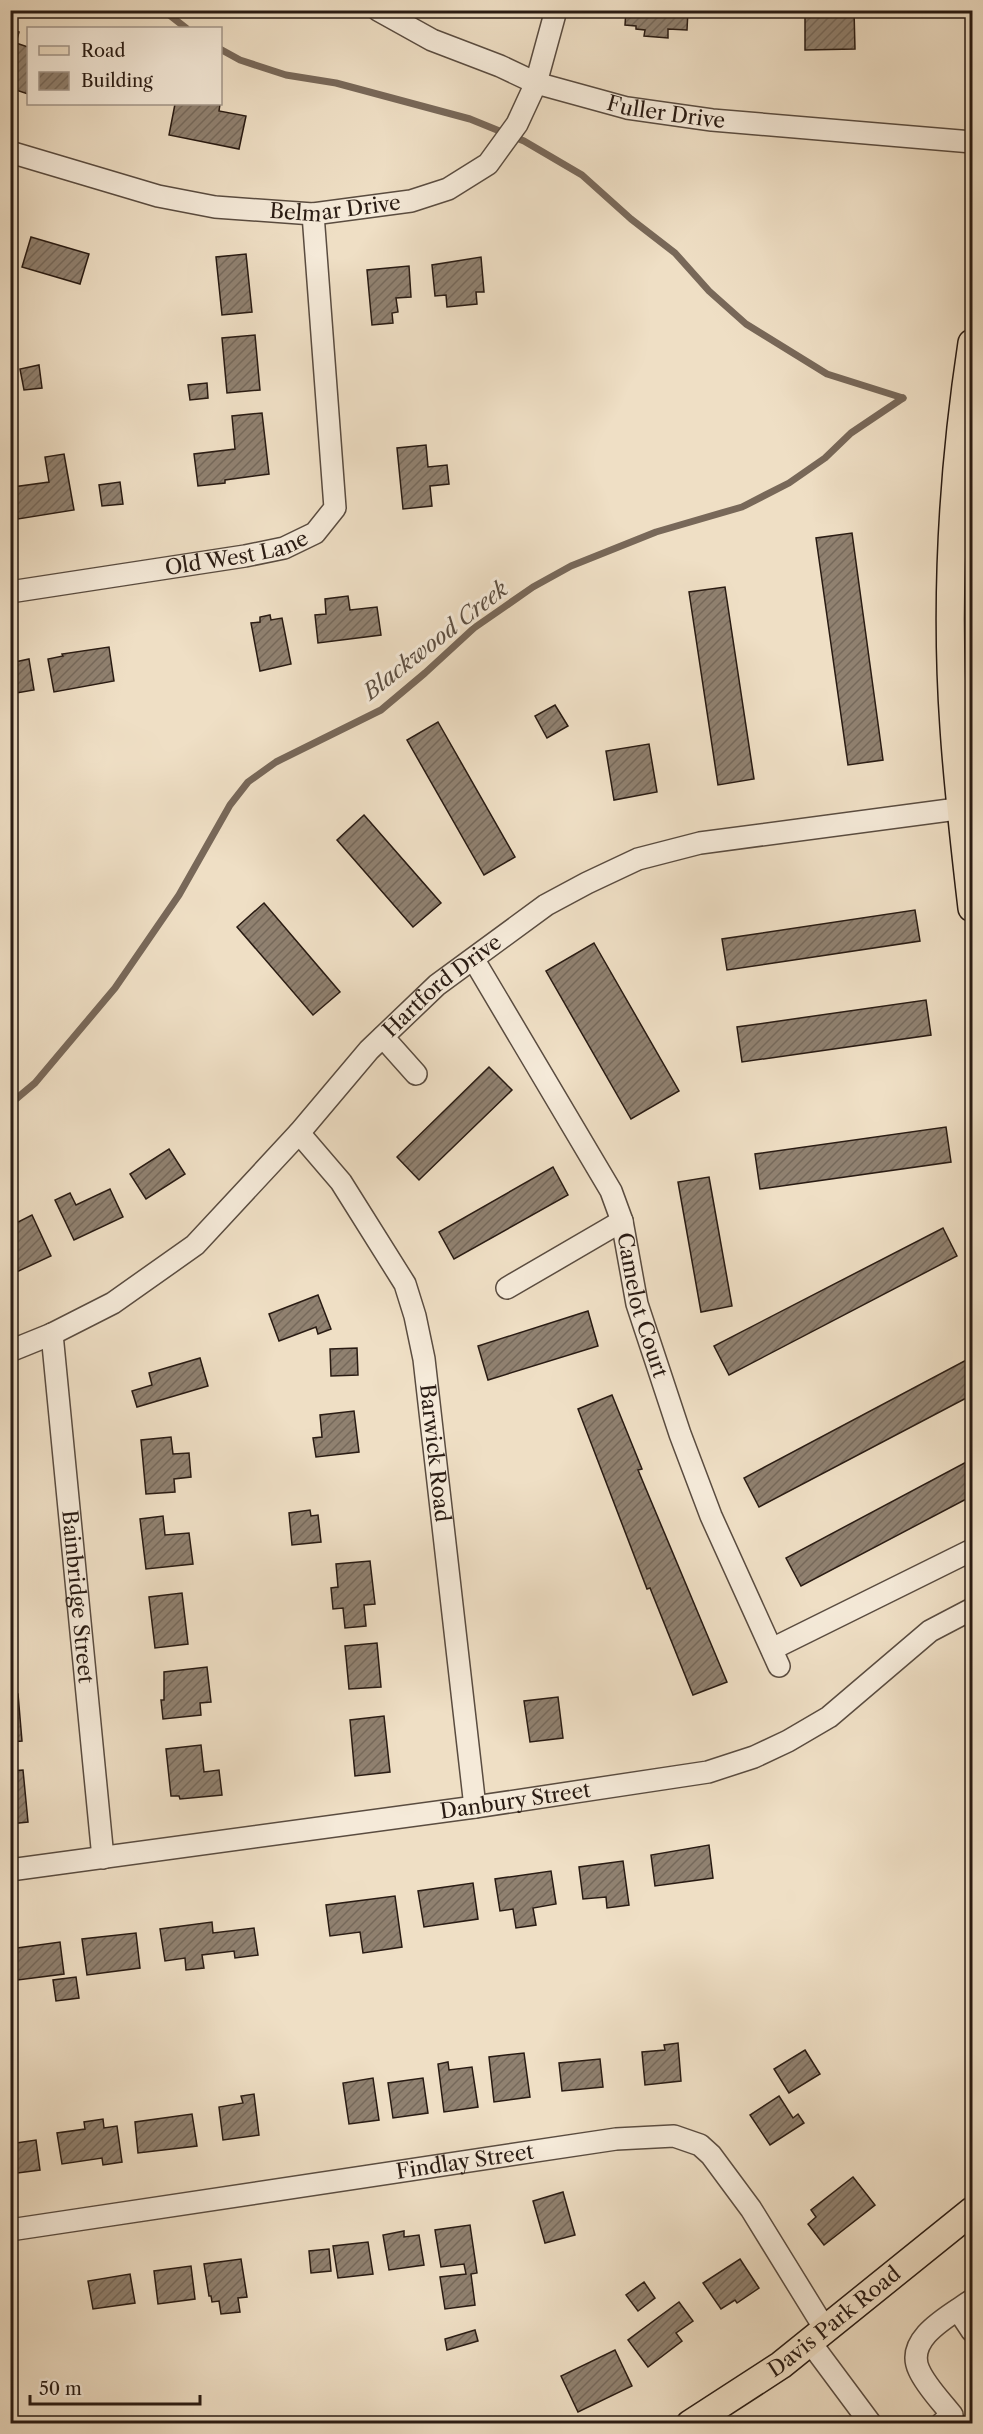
<svg xmlns="http://www.w3.org/2000/svg" width="983" height="2434" font-family="'Libre Caslon Text',serif">
	<style>
		.lines { fill: none; stroke-linecap: round; stroke-linejoin: round }
		.stream { stroke: #786859; stroke-width: 7 }
		.building { fill: url(#building-hatch); stroke: #291b13; stroke-width: 1.5 }
		.minor-casing { stroke: #5a4c40; stroke-width: 24 }
		.major-casing { stroke: #291b13; stroke-width: 30 }
		.minor { stroke: #f5ead9; stroke-width: 21 }
		.major { stroke: #efdfc5; stroke-width: 27 }
		.labels { text-anchor: middle; stroke-width: 6; stroke-linejoin: round; paint-order: stroke }
		.street-label { font-size: 21px; fill: #291b13; stroke: #f5ead9 }
		.water-label { font-size: 22px; font-style: italic; fill: #5d4f42; stroke: #f5ead9 }
	</style>
	<defs>
		<pattern id="building-hatch" width="6" height="6" patternUnits="userSpaceOnUse" patternTransform="scale(1.5)"><rect width="6" height="6" fill="#908170"/><path d="M-1 1l2-2M0 6l6-6M5 7l2-2" fill="none" stroke="#76695b"/></pattern>
	</defs>
	<rect width="100%" height="100%" fill="#efdfc5"/>
	<filter id="stains"><feTurbulence type="fractalNoise" baseFrequency=".00333" numOctaves="4"/><feColorMatrix values="0 0 0 0 .2 0 0 0 0 .09 0 0 0 0 .02 0 0 0 .5 -.17"/></filter>
	<radialGradient id="worn" r=".72"><stop offset=".6" stop-color="#630" stop-opacity="0"/><stop offset="1" stop-color="#630" stop-opacity=".3"/></radialGradient>
	<g class="lines">
		<!-- stream -->
		<g class="stream">
			<path d="M 163,10 L 186,28"/>
			<path d="M 220,49 L 240,60 L 286,75 L 336,83 L 470,119 L 524,141 L 582,175 L 631,219 L 675,253 L 709,291 L 746,324 L 827,374 L 903,398"/>
			<path d="M 10,1104 L 35,1083 L 115,988 L 179,895 L 230,805 L 248,782 L 276,762 L 381,710 L 425,673 L 474,628 L 533,587 L 571,566 L 656,532 L 742,507 L 789,483 L 825,458 L 851,433 L 903,398"/>
		</g>
	</g>
	<!-- building -->
	<g class="building">
		<path d="M 626,10 L 688,10 L 687,30 L 668,29 L 668,38 L 644,36 L 645,30 L 636,29 L 636,26 L 625,25 Z"/>
		<path d="M 805,10 L 854,10 L 855,49 L 805,50 Z"/>
		<path d="M 10,29 L 19,32 L 16,43 L 28,47 L 28,94 L 10,88 Z"/>
		<path d="M 175,104 L 220,104 L 219,111 L 246,116 L 239,149 L 169,135 Z"/>
		<path d="M 31,237 L 89,254 L 80,284 L 22,267 Z"/>
		<path d="M 246,254 L 252,312 L 222,315 L 216,257 Z"/>
		<path d="M 481,257 L 484,292 L 476,292 L 477,304 L 447,307 L 446,295 L 435,296 L 432,265 Z"/>
		<path d="M 409,266 L 411,297 L 396,298 L 398,312 L 392,313 L 393,323 L 372,325 L 367,270 Z"/>
		<path d="M 255,335 L 260,390 L 227,393 L 222,338 Z"/>
		<path d="M 39,365 L 42,388 L 24,390 L 20,369 Z"/>
		<path d="M 207,383 L 208,398 L 190,400 L 188,385 Z"/>
		<path d="M 262,413 L 269,474 L 225,480 L 225,483 L 198,486 L 194,454 L 235,449 L 232,416 Z"/>
		<path d="M 426,445 L 428,467 L 447,465 L 449,484 L 430,486 L 432,506 L 403,509 L 397,448 Z"/>
		<path d="M 64,454 L 74,510 L 18,519 L 13,487 L 49,482 L 45,457 Z"/>
		<path d="M 120,482 L 123,504 L 102,506 L 99,485 Z"/>
		<path d="M 852,533 L 883,760 L 848,765 L 816,538 Z"/>
		<path d="M 725,587 L 754,779 L 718,785 L 689,592 Z"/>
		<path d="M 348,596 L 350,610 L 377,607 L 381,635 L 318,643 L 315,615 L 326,614 L 325,599 Z"/>
		<path d="M 270,615 L 271,620 L 282,618 L 291,664 L 260,671 L 251,623 L 260,622 L 260,617 Z"/>
		<path d="M 109,647 L 114,681 L 54,692 L 48,659 L 63,656 L 62,654 Z"/>
		<path d="M 29,659 L 34,690 L 10,694 L 10,663 Z"/>
		<path d="M 555,705 L 568,726 L 547,738 L 535,716 Z"/>
		<path d="M 438,722 L 515,857 L 484,875 L 407,740 Z"/>
		<path d="M 649,744 L 657,792 L 614,800 L 606,751 Z"/>
		<path d="M 364,815 L 441,903 L 413,927 L 337,840 Z"/>
		<path d="M 264,903 L 340,992 L 313,1015 L 237,927 Z"/>
		<path d="M 915,910 L 920,941 L 727,970 L 722,939 Z"/>
		<path d="M 594,943 L 679,1091 L 631,1119 L 546,971 Z"/>
		<path d="M 926,1000 L 931,1035 L 742,1062 L 737,1027 Z"/>
		<path d="M 489,1067 L 512,1090 L 419,1180 L 397,1157 Z"/>
		<path d="M 946,1127 L 951,1162 L 760,1189 L 755,1154 Z"/>
		<path d="M 169,1149 L 185,1174 L 146,1199 L 130,1174 Z"/>
		<path d="M 553,1167 L 568,1195 L 454,1259 L 439,1232 Z"/>
		<path d="M 709,1177 L 732,1306 L 701,1312 L 678,1182 Z"/>
		<path d="M 110,1189 L 123,1217 L 74,1240 L 55,1200 L 70,1193 L 76,1205 Z"/>
		<path d="M 32,1215 L 51,1256 L 10,1275 L 10,1239 L 17,1236 L 12,1225 Z"/>
		<path d="M 943,1228 L 957,1256 L 729,1375 L 714,1346 Z"/>
		<path d="M 318,1295 L 331,1329 L 318,1334 L 316,1327 L 279,1341 L 269,1314 Z"/>
		<path d="M 588,1311 L 598,1346 L 488,1380 L 478,1346 Z"/>
		<path d="M 357,1348 L 358,1375 L 331,1376 L 330,1349 Z"/>
		<path d="M 972,1357 L 972,1395 L 759,1507 L 744,1478 Z"/>
		<path d="M 200,1358 L 208,1386 L 137,1407 L 132,1391 L 152,1385 L 149,1373 Z"/>
		<path d="M 612,1395 L 642,1469 L 638,1470 L 727,1682 L 693,1695 L 650,1588 L 647,1589 L 578,1409 Z"/>
		<path d="M 354,1411 L 359,1452 L 316,1457 L 313,1438 L 322,1437 L 320,1415 Z"/>
		<path d="M 171,1437 L 173,1454 L 189,1453 L 191,1477 L 174,1479 L 175,1492 L 146,1494 L 141,1440 Z"/>
		<path d="M 972,1459 L 972,1496 L 801,1586 L 786,1558 Z"/>
		<path d="M 310,1510 L 311,1516 L 318,1515 L 321,1542 L 292,1545 L 289,1513 Z"/>
		<path d="M 163,1516 L 165,1535 L 189,1533 L 193,1564 L 146,1569 L 140,1519 Z"/>
		<path d="M 370,1561 L 375,1604 L 364,1605 L 366,1626 L 345,1628 L 343,1608 L 333,1609 L 331,1588 L 338,1587 L 336,1564 Z"/>
		<path d="M 182,1593 L 188,1644 L 155,1648 L 149,1597 Z"/>
		<path d="M 377,1643 L 381,1687 L 349,1689 L 345,1646 Z"/>
		<path d="M 207,1667 L 211,1702 L 200,1703 L 201,1715 L 163,1719 L 161,1700 L 164,1700 L 164,1672 Z"/>
		<path d="M 18,1694 L 22,1741 L 10,1742 L 10,1695 Z"/>
		<path d="M 558,1697 L 563,1738 L 530,1742 L 524,1701 Z"/>
		<path d="M 384,1716 L 390,1772 L 355,1776 L 350,1720 Z"/>
		<path d="M 201,1745 L 204,1772 L 219,1770 L 222,1795 L 180,1799 L 179,1796 L 171,1796 L 166,1749 Z"/>
		<path d="M 23,1770 L 28,1822 L 10,1824 L 10,1771 Z"/>
		<path d="M 709,1845 L 713,1878 L 655,1886 L 651,1855 Z"/>
		<path d="M 623,1861 L 629,1905 L 607,1908 L 606,1897 L 583,1899 L 579,1867 Z"/>
		<path d="M 551,1871 L 556,1904 L 533,1908 L 536,1925 L 516,1928 L 513,1909 L 500,1911 L 495,1879 Z"/>
		<path d="M 473,1883 L 478,1919 L 424,1927 L 418,1891 Z"/>
		<path d="M 395,1896 L 402,1947 L 363,1953 L 360,1932 L 330,1936 L 326,1905 Z"/>
		<path d="M 212,1922 L 213,1933 L 254,1928 L 258,1955 L 235,1958 L 234,1951 L 202,1955 L 204,1968 L 186,1970 L 185,1958 L 165,1961 L 160,1929 Z"/>
		<path d="M 136,1933 L 140,1968 L 87,1975 L 82,1939 Z"/>
		<path d="M 60,1942 L 64,1974 L 10,1981 L 10,1949 Z"/>
		<path d="M 76,1977 L 79,1998 L 56,2001 L 53,1980 Z"/>
		<path d="M 678,2043 L 681,2081 L 645,2085 L 642,2052 L 665,2050 L 664,2045 Z"/>
		<path d="M 805,2050 L 820,2074 L 789,2093 L 774,2069 Z"/>
		<path d="M 524,2053 L 530,2097 L 494,2102 L 489,2057 Z"/>
		<path d="M 600,2059 L 603,2087 L 562,2091 L 559,2063 Z"/>
		<path d="M 448,2062 L 449,2070 L 472,2067 L 478,2107 L 444,2112 L 438,2064 Z"/>
		<path d="M 373,2078 L 379,2120 L 349,2124 L 343,2083 Z"/>
		<path d="M 423,2078 L 428,2113 L 393,2118 L 388,2083 Z"/>
		<path d="M 254,2094 L 259,2135 L 223,2140 L 219,2107 L 243,2103 L 241,2096 Z"/>
		<path d="M 779,2096 L 793,2118 L 798,2114 L 804,2123 L 770,2145 L 750,2115 Z"/>
		<path d="M 192,2114 L 197,2146 L 138,2153 L 135,2122 Z"/>
		<path d="M 103,2119 L 104,2128 L 117,2126 L 122,2162 L 103,2165 L 102,2158 L 62,2164 L 57,2133 L 85,2129 L 84,2122 Z"/>
		<path d="M 36,2140 L 40,2170 L 10,2174 L 10,2144 Z"/>
		<path d="M 853,2177 L 875,2205 L 824,2245 L 808,2224 L 816,2217 L 811,2210 Z"/>
		<path d="M 563,2192 L 575,2235 L 545,2243 L 533,2201 Z"/>
		<path d="M 470,2225 L 477,2273 L 471,2274 L 475,2305 L 445,2309 L 440,2277 L 466,2274 L 464,2264 L 441,2267 L 435,2230 Z"/>
		<path d="M 404,2231 L 404,2237 L 419,2235 L 424,2265 L 389,2270 L 383,2235 Z"/>
		<path d="M 368,2242 L 373,2274 L 338,2278 L 333,2246 Z"/>
		<path d="M 329,2249 L 331,2271 L 311,2273 L 309,2251 Z"/>
		<path d="M 241,2259 L 247,2297 L 238,2298 L 240,2312 L 221,2314 L 219,2301 L 212,2302 L 211,2296 L 209,2296 L 204,2264 Z"/>
		<path d="M 740,2259 L 759,2288 L 737,2303 L 735,2300 L 721,2309 L 703,2283 Z"/>
		<path d="M 191,2266 L 195,2299 L 158,2304 L 154,2271 Z"/>
		<path d="M 130,2274 L 135,2303 L 93,2309 L 88,2281 Z"/>
		<path d="M 644,2282 L 655,2298 L 638,2311 L 626,2295 Z"/>
		<path d="M 679,2302 L 693,2321 L 676,2333 L 682,2341 L 648,2367 L 628,2340 Z"/>
		<path d="M 475,2330 L 478,2341 L 447,2350 L 445,2339 Z"/>
		<path d="M 615,2350 L 632,2386 L 578,2412 L 561,2376 Z"/>
	</g>
	<g class="lines">
		<defs>
			<g id="minor">
				<path id="s1" d="M 378,10 L 432,40 L 500,66 L 536,83 L 627,108 L 712,120 L 972,142"/>
				<path id="s2" d="M 10,152 L 158,196 L 215,207 L 313,214 L 411,201 L 448,189 L 488,164 L 517,124 L 536,83 L 556,10"/>
				<path id="s3" d="M 10,592 L 245,556 L 284,548 L 315,533 L 335,508 L 313,214"/>
				<path id="s4" d="M 474,960 L 611,1191 L 622,1221 L 637,1304 L 680,1434 L 711,1516 L 779,1666"/>
				<path d="M 383,1037 L 416,1074"/>
				<path id="s5" d="M 299,1133 L 341,1182 L 405,1284 L 415,1316 L 424,1359 L 475,1807"/>
				<path d="M 507,1288 L 622,1221"/>
				<path id="s6" d="M 52,1334 L 103,1858"/>
				<path id="s7" d="M 10,1351 L 52,1334 L 113,1303 L 195,1245 L 299,1133 L 369,1050 L 437,985 L 546,905 L 587,883 L 638,859 L 700,843 L 972,807"/>
				<path d="M 772,1649 L 972,1550"/>
				<path id="s8" d="M 10,1870 L 475,1807 L 708,1772 L 754,1757 L 788,1741 L 829,1717 L 930,1631 L 972,1609"/>
				<path id="s9" d="M 10,2230 L 616,2139 L 674,2136 L 700,2145 L 711,2155 L 751,2209 L 825,2329"/>
				<path d="M 958,2310 L 972,2331"/>
				<path d="M 810,2342 L 871,2424"/>
				<path d="M 941,2424 L 952,2415 C 941,2401 926,2386 919,2370 C 904,2338 951,2315 972,2300"/>
			</g>
			<g id="major">
				<path d="M 972,343 C 953,469 945,599 954,727 C 958,788 965,848 972,908"/>
				<path id="s10" d="M 690,2424 L 781,2365 L 972,2211"/>
			</g>
		</defs>
		<!-- minor casing -->
		<use href="#minor" class="minor-casing"/>
		<!-- major casing -->
		<use href="#major" class="major-casing"/>
		<!-- minor -->
		<use href="#minor" class="minor"/>
		<!-- major -->
		<use href="#major" class="major"/>
	</g>
	<g class="labels">
		<!-- street labels -->
		<g class="street-label">
			<text dy="7" stroke="none"><textPath href="#s1" startOffset="308">Fuller Drive</textPath></text>
			<text dy="7" stroke="none"><textPath href="#s2" startOffset="333">Belmar Drive</textPath></text>
			<text dy="7" stroke="none"><textPath href="#s3" startOffset="230">Old West Lane</textPath></text>
			<text dy="7" stroke="none"><textPath href="#s7" startOffset="573">Hartford Drive</textPath></text>
			<text dy="7" stroke="none"><textPath href="#s4" startOffset="387">Camelot Court</textPath></text>
			<text dy="7" stroke="none"><textPath href="#s5" startOffset="357">Barwick Road</textPath></text>
			<text dy="7" stroke="none"><textPath href="#s6" startOffset="264">Bainbridge Street</textPath></text>
			<text dy="7" stroke="none"><textPath href="#s8" startOffset="510">Danbury Street</textPath></text>
			<text dy="7" stroke="none"><textPath href="#s9" startOffset="460">Findlay Street</textPath></text>
			<text dy="7" stroke="none"><textPath href="#s10" startOffset="177">Davis Park Road</textPath></text>
		</g>
		<!-- water labels -->
		<g class="water-label">
			<text transform="translate(435 640) rotate(-38)" y="8">Blackwood Creek</text>
		</g>
	</g>
	<!-- margin -->
	<rect width="983" height="2434" fill="none" stroke="#efdfc5" stroke-width="36"/>
	<rect x="12" y="12" width="959" height="2410" fill="none" stroke="#291b13" stroke-width="3"/>
	<rect x="18" y="18" width="947" height="2398" fill="none" stroke="#291b13" stroke-width="1.5"/>
	<!-- legend -->
	<rect x="27" y="27" width="195" height="78" fill="#f5ead9" stroke="#a3978a" stroke-width="1.5"/>
	<rect x="39" y="46" width="30" height="9" fill="#efdfc5" stroke="#a3978a" stroke-width="1.5"/>
	<text x="81" y="57" font-size="18" fill="#291b13">Road</text>
	<rect x="39" y="72" width="30" height="18" fill="url(#building-hatch)" stroke="#a3978a" stroke-width="1.5"/>
	<text x="81" y="87" font-size="18" fill="#291b13">Building</text>
	<!-- scale -->
	<path d="M30 2395v9h170v-9" fill="none" stroke="#291b13" stroke-width="3"/>
	<text x="39" y="2395" font-size="18" fill="#291b13" stroke="#f5ead9" stroke-width="4.5" paint-order="stroke">50 m</text>
	<rect width="100%" height="100%" filter="url(#stains)"/>
	<rect width="100%" height="100%" fill="url(#worn)"/>
</svg>
